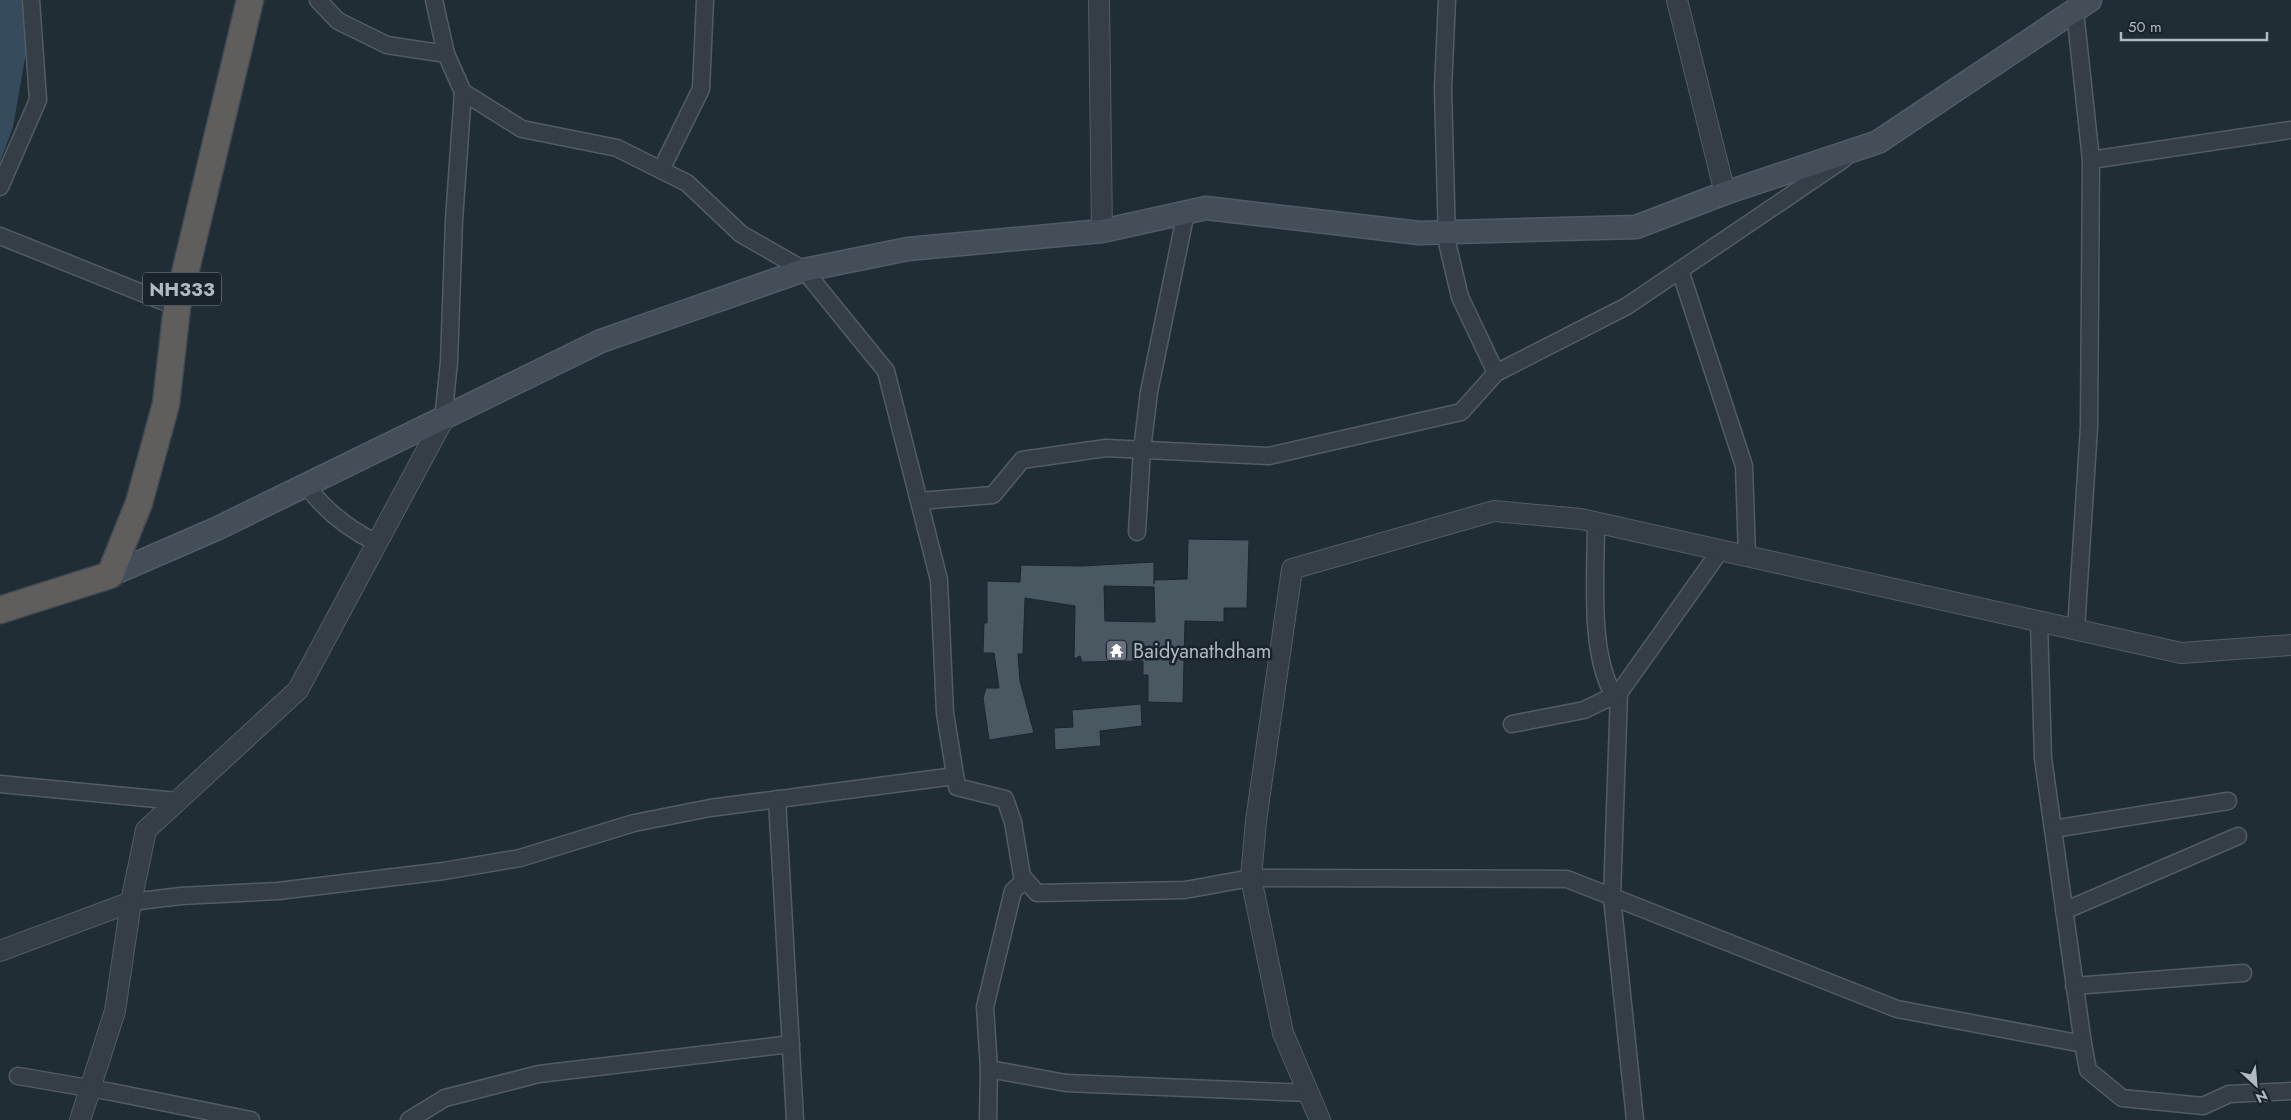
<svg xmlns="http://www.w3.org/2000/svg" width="2291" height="1120" font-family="Jost,sans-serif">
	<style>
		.water { fill: #364b5c }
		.building { fill: #4a5861; stroke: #1c252d; fill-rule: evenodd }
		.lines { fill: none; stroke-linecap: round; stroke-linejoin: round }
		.minor-casing { stroke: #525c64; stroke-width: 19 }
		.tertiary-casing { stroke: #525c64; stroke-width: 22 }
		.secondary-casing { stroke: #525c64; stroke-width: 25 }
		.trunk-casing { stroke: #3f4951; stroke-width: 29 }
		.minor { stroke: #353e46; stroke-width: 16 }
		.tertiary { stroke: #353e46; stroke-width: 20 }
		.secondary { stroke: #434e59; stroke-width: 22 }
		.trunk { stroke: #5f5e5c; stroke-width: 26 }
		.labels { text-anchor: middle; stroke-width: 5; stroke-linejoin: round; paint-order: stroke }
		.shield { fill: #1a232b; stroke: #828d95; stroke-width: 1 }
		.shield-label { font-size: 19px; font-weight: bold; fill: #afbac3 }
		.poi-label { font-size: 20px; fill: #afbac3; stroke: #1a232b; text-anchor: start }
	</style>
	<rect width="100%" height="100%" fill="#212d35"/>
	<!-- water -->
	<path class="water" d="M 0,0 L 31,0 L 34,7 L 13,127 L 0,162 Z"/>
	<!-- building -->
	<g class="building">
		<path d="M 1188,539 L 1249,540 L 1247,608 L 1224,608 L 1224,622 L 1185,621 L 1183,703 L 1148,702 L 1148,675 L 1143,675 L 1143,661 L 1082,662 L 1080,656 L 1074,659 L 1075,606 L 1025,598 L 1023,654 L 1018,654 L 1020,681 L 1034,733 L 989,740 L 983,698 L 986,688 L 999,688 L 994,653 L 983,653 L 984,623 L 987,623 L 987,581 L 1020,582 L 1021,565 L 1082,566 L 1154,562 L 1154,584 L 1154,580 L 1187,579 ZM 1104,586 L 1154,587 L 1155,622 L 1105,621 Z"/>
		<path d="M 1141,704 L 1142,726 L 1100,731 L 1101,746 L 1055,750 L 1054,728 L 1073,727 L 1072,710 Z"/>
	</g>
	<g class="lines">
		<defs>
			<g id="minor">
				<path d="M 318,0 L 338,21 L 387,45 L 446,54"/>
				<path d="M 434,0 L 446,54 L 463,92 L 522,129 L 617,148 L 687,183 L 741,234 L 804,270 L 886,371 L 939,580 L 945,713 L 957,787 L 1005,799 L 1013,822 L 1022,876 L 1037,893 L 1185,890 L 1251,878 L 1567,879 L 1897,1009 L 2083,1044 L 2043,758 L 2039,622"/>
				<path d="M 1447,0 L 1443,88 L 1447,242 L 1460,297 L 1496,373"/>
				<path d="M 2075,11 L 2091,160 L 2089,427 L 2076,630"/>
				<path d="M 2091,160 L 2291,130"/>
				<path d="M 661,170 L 701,89 L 705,0"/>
				<path d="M 0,187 L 38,100 L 31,0"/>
				<path d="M 0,236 L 177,307"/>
				<path d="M 1680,270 L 1744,466 L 1747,556"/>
				<path d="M 443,420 L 449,362 L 454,220 L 463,92"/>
				<path d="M 307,486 C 326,512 348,529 377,543"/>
				<path d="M 919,501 L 993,495 L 1022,460 L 1106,448 L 1269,456 L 1461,412 L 1496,373 L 1627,306 L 1844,159"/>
				<path d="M 1596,523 C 1596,572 1589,646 1611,690 L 1619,693 L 1612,897 L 1635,1120"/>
				<path d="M 1137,532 L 1142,450 L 1149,392 L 1186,212"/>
				<path d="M 1512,724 L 1584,710 L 1619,693 L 1720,551"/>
				<path d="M 0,784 L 177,801"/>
				<path d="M 777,799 L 795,1120"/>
				<path d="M 2053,829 L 2228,801"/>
				<path d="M 131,902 L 181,896 L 278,891 L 444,871 L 520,858 L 634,823 L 710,808 L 955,776"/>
				<path d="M 2064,911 L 2238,836"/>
				<path d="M 2074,986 L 2243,973"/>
				<path d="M 2083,1044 L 2088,1070 L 2122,1098 L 2203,1106 L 2229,1094 L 2291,1091"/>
				<path d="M 989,1069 L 1066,1083 L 1308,1093"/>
				<path d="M 18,1076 L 112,1092 L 251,1120"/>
				<path d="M 409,1120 L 445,1098 L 539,1074 L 791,1044"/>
				<path d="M 988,1120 L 989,1069 L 985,1007 L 1013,891 L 1025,880"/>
			</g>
			<g id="tertiary">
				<path d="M 1099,0 L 1102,231"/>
				<path d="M 1677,0 L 1725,193"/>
				<path d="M 0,951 L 131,902"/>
				<path d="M 80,1120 L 115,1011 L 131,902 L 146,830 L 298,690 L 443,420"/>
				<path d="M 1320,1120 L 1283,1033 L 1251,878 L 1256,821 L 1292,569 L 1494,511 L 1581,519 L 2181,653 L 2291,645"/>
			</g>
			<path id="secondary" d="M 110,575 L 216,529 L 601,341 L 804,270 L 908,249 L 1102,231 L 1206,208 L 1419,233 L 1636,227 L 1725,193 L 1878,142 L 2090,0"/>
			<path id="trunk" d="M 0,610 L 110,575 L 139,503 L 166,404 L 177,307 L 250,0"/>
		</defs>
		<!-- minor casing -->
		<use href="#minor" class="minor-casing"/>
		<!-- tertiary casing -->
		<use href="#tertiary" class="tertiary-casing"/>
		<!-- secondary casing -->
		<use href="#secondary" class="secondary-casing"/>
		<!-- trunk casing -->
		<use href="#trunk" class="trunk-casing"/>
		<!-- minor -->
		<use href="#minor" class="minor"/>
		<!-- tertiary -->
		<use href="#tertiary" class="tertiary"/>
		<!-- secondary -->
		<use href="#secondary" class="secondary"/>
		<!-- trunk -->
		<use href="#trunk" class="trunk"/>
	</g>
	<!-- icons -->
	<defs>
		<symbol id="temple-square" viewBox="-11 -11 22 22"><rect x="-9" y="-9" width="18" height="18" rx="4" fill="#6b7280" stroke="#1a232b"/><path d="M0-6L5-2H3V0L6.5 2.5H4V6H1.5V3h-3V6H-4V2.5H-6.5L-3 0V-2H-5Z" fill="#fff"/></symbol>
	</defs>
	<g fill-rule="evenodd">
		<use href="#temple-square" x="1104" y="638" width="25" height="25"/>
	</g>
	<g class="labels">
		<!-- shield labels -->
		<rect class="shield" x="143" y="272.5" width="78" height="33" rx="4"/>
		<g class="shield-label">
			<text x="182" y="296">NH333</text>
		</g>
		<!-- poi labels -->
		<g class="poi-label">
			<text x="1133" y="658">Baidyanathdham</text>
		</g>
	</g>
	<!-- north arrow -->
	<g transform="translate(2256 1085) rotate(154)" stroke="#1a232b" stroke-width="4" paint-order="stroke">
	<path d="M0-4L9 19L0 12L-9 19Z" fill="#afbac3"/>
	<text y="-8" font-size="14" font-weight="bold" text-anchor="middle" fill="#afbac3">N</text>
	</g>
	<!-- scale -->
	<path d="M2121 32v8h146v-8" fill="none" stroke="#afbac3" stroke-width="2.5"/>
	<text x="2128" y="32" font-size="15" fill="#afbac3" stroke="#1a232b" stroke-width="4" paint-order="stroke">50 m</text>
</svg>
